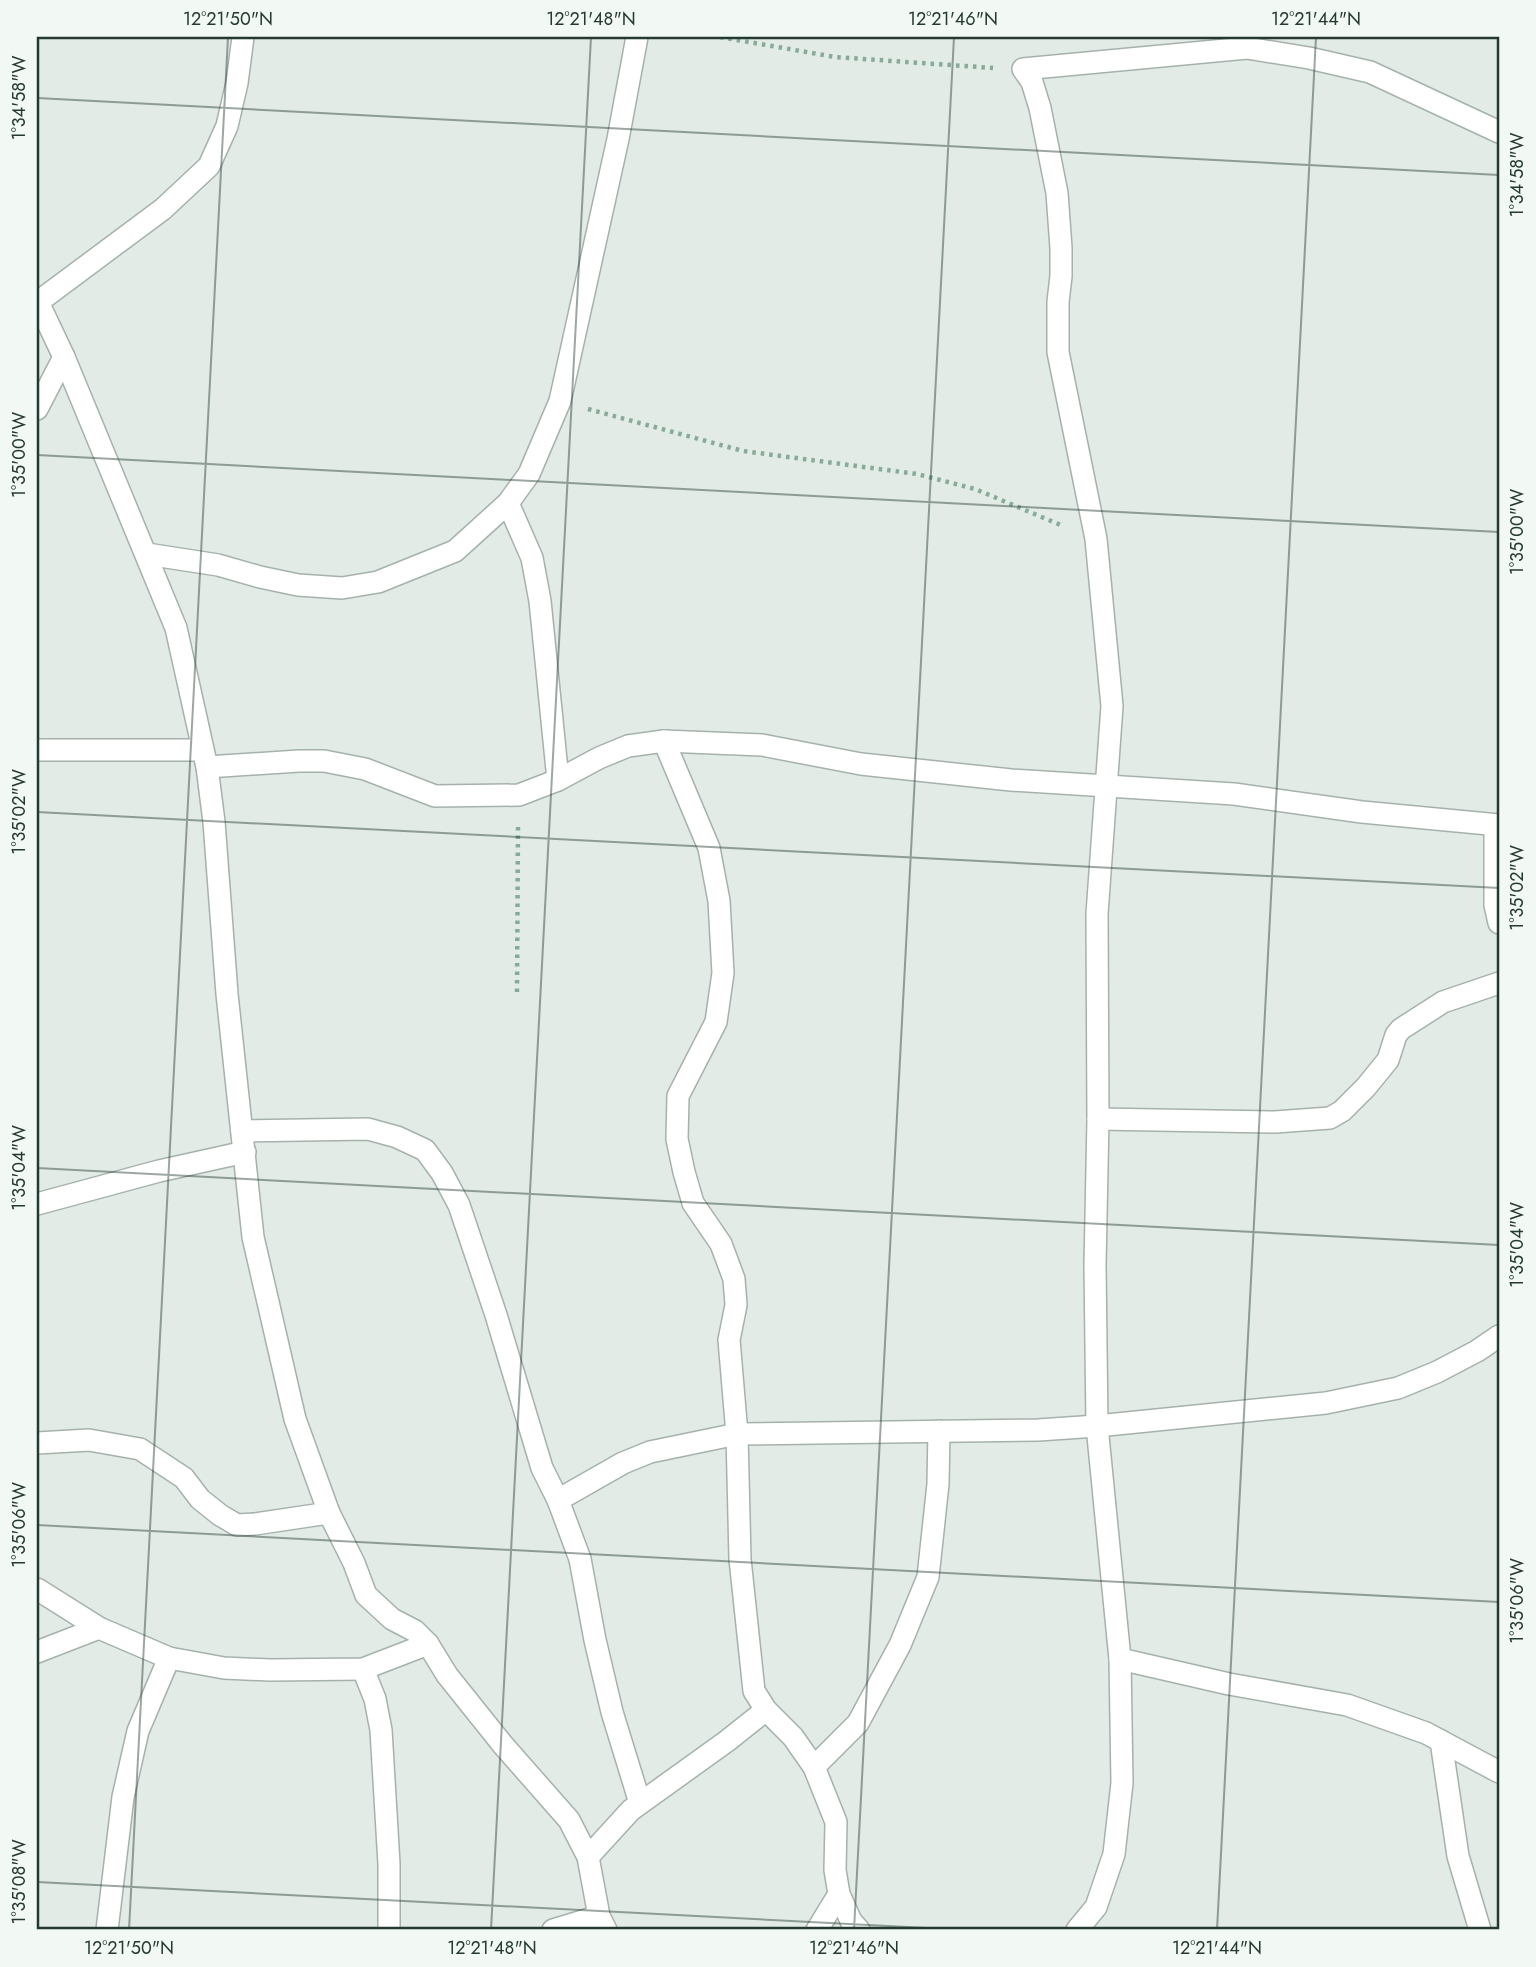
<svg xmlns="http://www.w3.org/2000/svg" width="1536" height="1967" font-family="Jost,sans-serif">
	<style>
		.lines { fill: none; stroke-linecap: round; stroke-linejoin: round }
		.minor-casing { stroke: #a5b2ab; stroke-width: 24 }
		.path { stroke: #86ab98; stroke-width: 4.5; stroke-dasharray: 3.5 5; stroke-linecap: butt }
		.minor { stroke: #fff; stroke-width: 21 }
		.ticks { fill: none; stroke: #243a30; stroke-width: 2; stroke-opacity: 0.45 }
		.neatline { fill: none; stroke: #243a30; stroke-width: 2.5 }
		.ticks-label { font-size: 18px; text-anchor: middle; fill: #243a30 }
	</style>
	<rect width="100%" height="100%" fill="#e2ebe5"/>
	<g class="lines">
		<defs>
			<g id="minor">
				<path d="M 37,300 L 64,357 L 176,628 L 207,767 L 214,822 L 227,994 L 253,1237 L 295,1419 L 329,1513 L 354,1563 L 366,1595 L 392,1619 L 415,1631 L 428,1644 L 447,1675 L 503,1745 L 569,1820 L 588,1857 L 599,1916 L 606,1930"/>
				<path d="M 38,302 L 163,209 L 209,166 L 227,126 L 237,83 L 243,37"/>
				<path d="M 37,409 L 64,357"/>
				<path d="M 508,503 L 532,558 L 540,601 L 558,780"/>
				<path d="M 147,554 L 218,565 L 260,577 L 298,585 L 342,588 L 378,582 L 455,551 L 508,503 L 529,474 L 560,401 L 618,139 L 637,37"/>
				<path d="M 664,741 L 709,848 L 719,901 L 723,973 L 716,1022 L 678,1096 L 677,1139 L 684,1172 L 693,1203 L 721,1244 L 734,1279 L 736,1305 L 729,1340 L 737,1434 L 740,1559 L 754,1691 L 766,1710 L 793,1737 L 814,1767 L 836,1822 L 835,1870 L 839,1894 L 851,1921 L 859,1930"/>
				<path d="M 37,750 L 202,750"/>
				<path d="M 207,767 L 299,761 L 324,761 L 365,769 L 435,796 L 519,795 L 558,780 L 599,758 L 628,746 L 664,741 L 762,745 L 861,764 L 1011,780 L 1234,794 L 1362,812 L 1499,825"/>
				<path d="M 1495,825 L 1495,905 L 1499,923"/>
				<path d="M 1098,1119 L 1275,1122 L 1330,1118 L 1342,1111 L 1366,1087 L 1388,1060 L 1396,1035 L 1401,1029 L 1443,1002 L 1499,983"/>
				<path d="M 242,1131 L 368,1129 L 397,1137 L 425,1150 L 442,1173 L 459,1205 L 496,1315 L 542,1468 L 558,1500"/>
				<path d="M 37,1204 L 159,1171 L 245,1152"/>
				<path d="M 37,1443 L 89,1440 L 140,1449 L 184,1478 L 200,1499 L 220,1515 L 237,1525 L 255,1524 L 329,1513"/>
				<path d="M 37,1589 L 99,1628 L 169,1658 L 224,1668 L 270,1670 L 363,1669 L 428,1644"/>
				<path d="M 37,1652 L 99,1628"/>
				<path d="M 1120,1659 L 1229,1684 L 1347,1705 L 1426,1733 L 1499,1772"/>
				<path d="M 363,1669 L 375,1699 L 381,1730 L 389,1864 L 389,1930"/>
				<path d="M 1441,1741 L 1458,1856 L 1480,1930"/>
				<path d="M 814,1767 L 858,1723 L 900,1645 L 928,1577 L 938,1484 L 939,1431"/>
				<path d="M 640,1803 L 612,1712 L 595,1640 L 580,1559 L 558,1500 L 623,1463 L 650,1452 L 737,1434 L 1038,1430 L 1097,1426 L 1326,1403 L 1398,1388 L 1437,1372 L 1477,1351 L 1499,1336"/>
				<path d="M 588,1857 L 631,1810 L 727,1741 L 766,1710"/>
				<path d="M 107,1930 L 123,1797 L 138,1731 L 169,1658"/>
				<path d="M 553,1930 L 599,1916"/>
				<path d="M 817,1930 L 839,1894"/>
				<path d="M 1077,1930 L 1096,1907 L 1114,1854 L 1122,1783 L 1120,1659 L 1097,1426 L 1095,1265 L 1098,1119 L 1097,914 L 1112,706 L 1096,539 L 1058,352 L 1058,302 L 1061,276 L 1061,248 L 1057,193 L 1040,108 L 1032,82 L 1023,69 L 1247,48 L 1309,58 L 1370,72 L 1499,132"/>
			</g>
		</defs>
		<!-- minor casing -->
		<use href="#minor" class="minor-casing"/>
		<!-- path -->
		<g class="path">
			<path d="M 720,37 L 835,57 L 993,68"/>
			<path d="M 588,409 L 743,451 L 917,474 L 975,489 L 1063,526"/>
			<path d="M 517,992 L 518,825"/>
		</g>
		<!-- minor -->
		<use href="#minor" class="minor"/>
	</g>
	<!-- ticks -->
	<path class="ticks" d="M 37,98 L 1499,175M 37,455 L 1499,532M 37,812 L 1499,888M 37,1168 L 1499,1245M 37,1525 L 1499,1602M 37,1882 L 965,1930M 129,1930 L 228,37M 491,1930 L 591,37M 854,1930 L 954,37M 1217,1930 L 1316,37"/>
	<!-- border -->
	<rect width="1536" height="1967" fill="none" stroke="#f2f8f4" stroke-width="77"/>
	<rect x="38" y="38" width="1460" height="1890" class="neatline"/>
	<g class="ticks-label">
		<text x="228" y="25">12°21'50"N</text>
		<text x="591" y="25">12°21'48"N</text>
		<text x="953" y="25">12°21'46"N</text>
		<text x="1316" y="25">12°21'44"N</text>
		<text transform="translate(19 98) rotate(-90)" y="6">1°34'58"W</text>
		<text transform="translate(1517 175) rotate(-90)" y="6">1°34'58"W</text>
		<text transform="translate(19 455) rotate(-90)" y="6">1°35'00"W</text>
		<text transform="translate(1517 532) rotate(-90)" y="6">1°35'00"W</text>
		<text transform="translate(19 812) rotate(-90)" y="6">1°35'02"W</text>
		<text transform="translate(1517 888) rotate(-90)" y="6">1°35'02"W</text>
		<text transform="translate(19 1168) rotate(-90)" y="6">1°35'04"W</text>
		<text transform="translate(1517 1245) rotate(-90)" y="6">1°35'04"W</text>
		<text transform="translate(19 1525) rotate(-90)" y="6">1°35'06"W</text>
		<text transform="translate(1517 1601) rotate(-90)" y="6">1°35'06"W</text>
		<text transform="translate(19 1882) rotate(-90)" y="6">1°35'08"W</text>
		<text x="129" y="1954">12°21'50"N</text>
		<text x="492" y="1954">12°21'48"N</text>
		<text x="854" y="1954">12°21'46"N</text>
		<text x="1217" y="1954">12°21'44"N</text>
	</g>
</svg>
